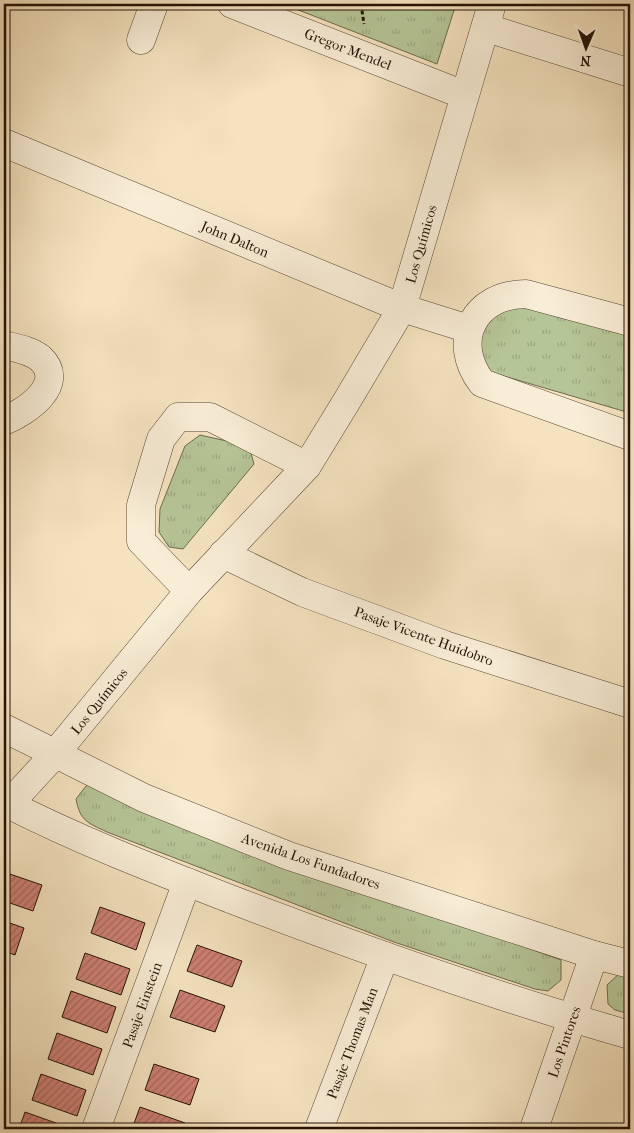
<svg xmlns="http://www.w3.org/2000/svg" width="634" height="1133" font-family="'IM FELL French Canon',serif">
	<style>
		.grass { fill: url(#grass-tufts); stroke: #6c6c4e }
		.building { fill: url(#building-hatch); stroke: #221206 }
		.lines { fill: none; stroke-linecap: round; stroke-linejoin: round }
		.minor-casing { stroke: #574634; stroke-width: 29 }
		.path { stroke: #221206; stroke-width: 3; stroke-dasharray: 4 2.5; stroke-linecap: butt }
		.minor { stroke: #f8edd6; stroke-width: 28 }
		.labels { text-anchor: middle; stroke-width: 4; stroke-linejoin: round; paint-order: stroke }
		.street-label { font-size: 14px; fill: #221206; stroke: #f8edd6 }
	</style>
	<defs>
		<pattern id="grass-tufts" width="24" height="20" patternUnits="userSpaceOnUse" patternTransform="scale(1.25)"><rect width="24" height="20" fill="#b6c597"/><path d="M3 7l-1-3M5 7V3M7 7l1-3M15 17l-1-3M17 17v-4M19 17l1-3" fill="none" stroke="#9ca881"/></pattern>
		<pattern id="building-hatch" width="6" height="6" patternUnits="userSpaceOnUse" patternTransform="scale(1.25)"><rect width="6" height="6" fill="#ce8075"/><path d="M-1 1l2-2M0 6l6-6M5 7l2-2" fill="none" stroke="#a7675e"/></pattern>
	</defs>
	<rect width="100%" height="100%" fill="#f5e3c0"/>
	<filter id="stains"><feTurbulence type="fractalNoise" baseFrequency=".004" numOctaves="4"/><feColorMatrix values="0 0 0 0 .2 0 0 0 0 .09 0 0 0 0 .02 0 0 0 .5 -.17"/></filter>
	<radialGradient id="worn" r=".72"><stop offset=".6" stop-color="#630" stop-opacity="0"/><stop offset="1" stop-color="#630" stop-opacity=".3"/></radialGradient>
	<!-- grass -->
	<g class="grass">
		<path d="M 283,4 L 456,4 L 437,64 Z"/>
		<path d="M 518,306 L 630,335 L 630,413 L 490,372 L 479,358 C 481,317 478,317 518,306 Z"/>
		<path d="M 200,435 L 249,446 L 254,464 L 183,549 L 169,547 L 159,532 L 160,509 L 185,446 Z"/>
		<path d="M 99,781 L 219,837 L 561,960 L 561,980 L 548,991 L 535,989 L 394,942 L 107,832 C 88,823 80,821 76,799 L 86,786 Z"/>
		<path d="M 620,973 L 630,976 L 630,1014 L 615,1010 L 608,1004 L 607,985 Z"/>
	</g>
	<!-- building -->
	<g class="building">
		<path d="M 4,872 L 42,885 L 33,911 L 4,901 Z"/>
		<path d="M 100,907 L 145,923 L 136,950 L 91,933 Z"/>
		<path d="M 4,921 L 24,928 L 15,955 L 4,951 Z"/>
		<path d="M 197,945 L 242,961 L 232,987 L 187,971 Z"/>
		<path d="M 85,953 L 130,969 L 121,995 L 76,979 Z"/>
		<path d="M 180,990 L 225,1006 L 215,1032 L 170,1017 Z"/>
		<path d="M 71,991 L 116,1007 L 107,1033 L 62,1017 Z"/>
		<path d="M 57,1033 L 102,1049 L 93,1075 L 48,1059 Z"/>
		<path d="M 154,1064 L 199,1079 L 190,1105 L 145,1090 Z"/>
		<path d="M 41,1074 L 86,1090 L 77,1116 L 32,1100 Z"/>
		<path d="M 140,1107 L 185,1123 L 183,1129 L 132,1129 Z"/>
		<path d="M 25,1112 L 70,1128 L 69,1129 L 19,1129 Z"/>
	</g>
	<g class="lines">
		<defs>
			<g id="minor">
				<path d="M 232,4 L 464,95"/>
				<path d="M 487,28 L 630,73"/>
				<path d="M 141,40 L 154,4"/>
				<path d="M 4,143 L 402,308 L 469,329"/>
				<path d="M 630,322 L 526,294 C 474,294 450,341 482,383 L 630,436"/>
				<path d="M 4,345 C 16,348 30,350 40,358 C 68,384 26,412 4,421"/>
				<path d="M 223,554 L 302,592 L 445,645 L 630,704"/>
				<path d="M 189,591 L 141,541 L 141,505 L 161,439 L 178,417 L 210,417 L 307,466"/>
				<path d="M 4,728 L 144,798 L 289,856 L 594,955 L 630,964"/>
				<path d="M 4,802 C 78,840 156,870 233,900 C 364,950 496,997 630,1035"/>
				<path d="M 4,807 L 8,805 L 54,755 L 189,591 L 307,466 L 348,399 L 402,308 L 492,4"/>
				<path d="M 96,1129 L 187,882"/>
				<path d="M 319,1129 L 385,956"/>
				<path d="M 534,1129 L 594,955"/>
			</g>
		</defs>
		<!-- minor casing -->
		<use href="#minor" class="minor-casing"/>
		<!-- path -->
		<path class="path" d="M 361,4 L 364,24"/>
		<!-- minor -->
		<use href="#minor" class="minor"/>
	</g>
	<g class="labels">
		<!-- street labels -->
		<g class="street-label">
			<text transform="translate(348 49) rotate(21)" y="5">Gregor Mendel</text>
			<text transform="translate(235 239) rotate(23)" y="5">John Dalton</text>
			<text transform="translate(421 244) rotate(-74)" y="5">Los Químicos</text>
			<text transform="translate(424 636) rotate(20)" y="5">Pasaje Vicente Huidobro</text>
			<text transform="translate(99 701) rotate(-51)" y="5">Los Químicos</text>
			<text transform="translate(311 861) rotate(19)" y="5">Avenida Los Fundadores</text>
			<text transform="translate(142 1005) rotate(-70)" y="5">Pasaje Einstein</text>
			<text transform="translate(564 1042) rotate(-71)" y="5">Los Pintores</text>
			<text transform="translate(352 1043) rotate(-69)" y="5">Pasaje Thomas Man</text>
		</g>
	</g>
	<!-- margin -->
	<rect width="634" height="1133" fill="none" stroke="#f5e3c0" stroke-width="20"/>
	<rect x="5" y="5" width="624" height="1123" fill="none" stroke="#221206" stroke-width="2.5"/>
	<rect x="10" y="10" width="614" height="1113" fill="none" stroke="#221206"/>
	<!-- north arrow -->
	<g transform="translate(586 48) rotate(182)" stroke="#f8edd6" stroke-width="4" paint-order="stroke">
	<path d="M0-4L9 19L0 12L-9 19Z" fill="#221206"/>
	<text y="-8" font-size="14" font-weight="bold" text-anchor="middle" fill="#221206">N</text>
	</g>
	<rect width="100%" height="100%" filter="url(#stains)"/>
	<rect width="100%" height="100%" fill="url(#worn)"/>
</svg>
